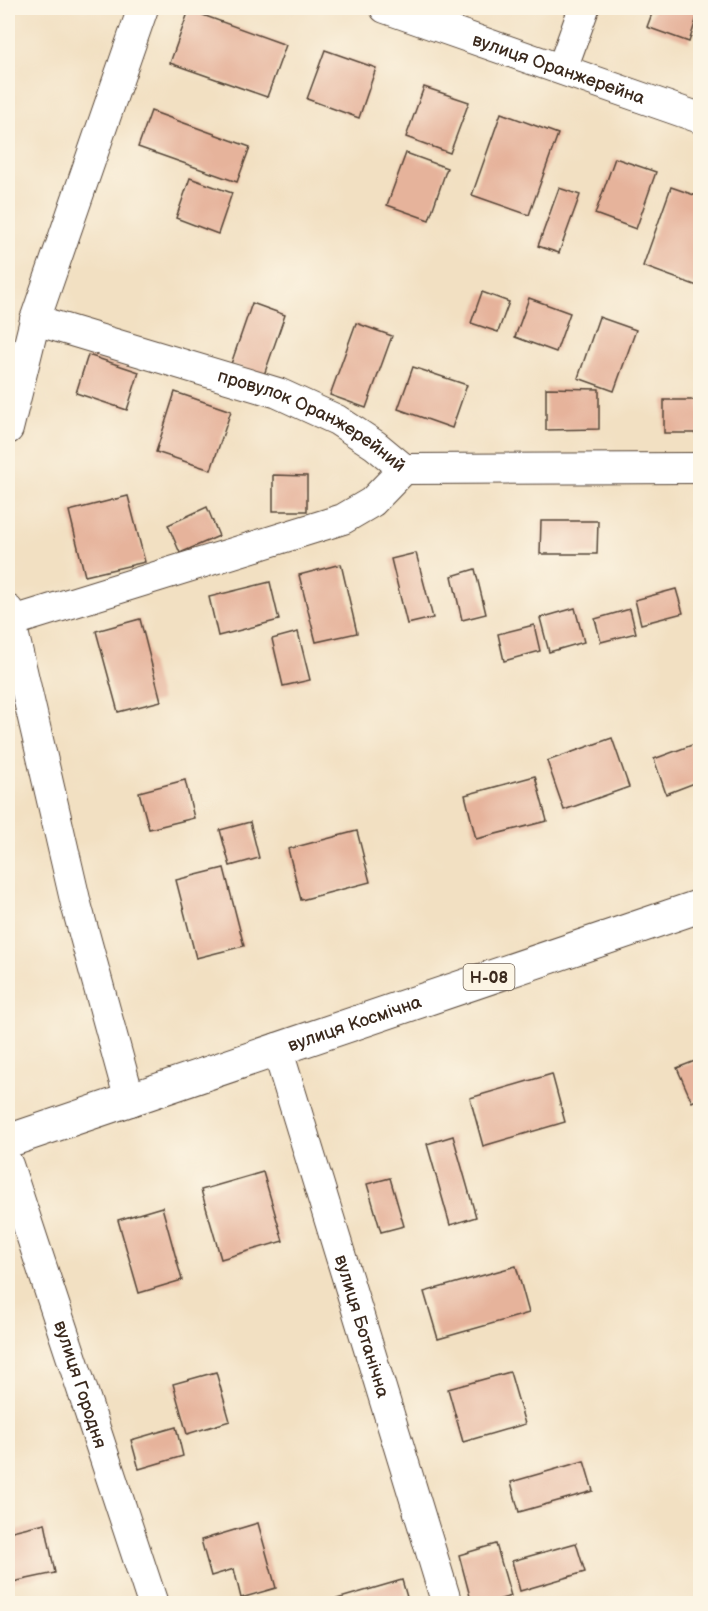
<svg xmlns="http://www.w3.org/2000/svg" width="708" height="1611" font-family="'Balsamiq Sans',sans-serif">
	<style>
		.building { fill: #e6b39b }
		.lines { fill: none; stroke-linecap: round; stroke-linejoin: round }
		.minor-casing { stroke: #564537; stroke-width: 32 }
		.primary-casing { stroke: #564537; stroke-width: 35 }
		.minor { stroke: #fff; stroke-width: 30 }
		.primary { stroke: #fff; stroke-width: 33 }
		.labels { text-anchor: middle; stroke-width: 5; stroke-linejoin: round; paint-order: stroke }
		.shield { fill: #fcf5e5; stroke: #75675a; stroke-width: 1.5 }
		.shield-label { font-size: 16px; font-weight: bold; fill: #3b2a1e }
		.street-label { font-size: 18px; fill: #3b2a1e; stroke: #fcf5e5 }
	</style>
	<rect width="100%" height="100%" fill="#fcf5e5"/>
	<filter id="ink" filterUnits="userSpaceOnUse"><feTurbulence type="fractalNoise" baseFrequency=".0167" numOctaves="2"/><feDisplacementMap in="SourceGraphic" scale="12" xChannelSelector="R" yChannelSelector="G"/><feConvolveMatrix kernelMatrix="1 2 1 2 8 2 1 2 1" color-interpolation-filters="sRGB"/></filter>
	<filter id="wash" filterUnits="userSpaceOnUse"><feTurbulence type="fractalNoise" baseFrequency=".008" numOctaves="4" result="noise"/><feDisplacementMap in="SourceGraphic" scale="24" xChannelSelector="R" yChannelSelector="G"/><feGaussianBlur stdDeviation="1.35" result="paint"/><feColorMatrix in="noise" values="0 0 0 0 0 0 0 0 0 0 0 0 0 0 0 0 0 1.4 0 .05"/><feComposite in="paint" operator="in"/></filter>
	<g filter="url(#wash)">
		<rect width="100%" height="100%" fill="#f2e0c2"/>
		<g id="blocks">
			<!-- building -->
			<g class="building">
				<path d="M 654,8 L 700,8 L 689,42 L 647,27 Z"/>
				<path d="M 189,10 L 286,45 L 267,97 L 170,63 Z"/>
				<path d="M 325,50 L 376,68 L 359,118 L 307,99 Z"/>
				<path d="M 424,87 L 469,102 L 450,153 L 406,137 Z"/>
				<path d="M 151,111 L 250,147 L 237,182 L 138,147 Z"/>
				<path d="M 501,113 L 558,134 L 529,215 L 472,195 Z"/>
				<path d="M 406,153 L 447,168 L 429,220 L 387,205 Z"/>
				<path d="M 615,158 L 656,172 L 636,229 L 595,214 Z"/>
				<path d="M 190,178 L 232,193 L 218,234 L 176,218 Z"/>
				<path d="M 671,187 L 700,197 L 700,287 L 643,266 Z"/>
				<path d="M 559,188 L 580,195 L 559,253 L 538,246 Z"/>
				<path d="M 482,292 L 509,302 L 498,332 L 471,323 Z"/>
				<path d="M 529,298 L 570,313 L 556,352 L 515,337 Z"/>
				<path d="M 252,303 L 285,315 L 264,375 L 231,364 Z"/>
				<path d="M 599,317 L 636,330 L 614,391 L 578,378 Z"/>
				<path d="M 356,323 L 392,336 L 366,408 L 330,395 Z"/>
				<path d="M 88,355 L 139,372 L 127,410 L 76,393 Z"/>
				<path d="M 413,367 L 467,385 L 452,428 L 398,409 Z"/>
				<path d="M 546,388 L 599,389 L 599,429 L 546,430 Z"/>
				<path d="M 175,392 L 231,411 L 211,470 L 156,452 Z"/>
				<rect x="664" y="400" width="36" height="33"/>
				<path d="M 273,475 L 307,476 L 307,511 L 273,511 Z"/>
				<path d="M 128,496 L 145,562 L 85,576 L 69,511 Z"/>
				<path d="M 207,507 L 219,536 L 180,553 L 168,525 Z"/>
				<path d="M 541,521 L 598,521 L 597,554 L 540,554 Z"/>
				<path d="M 416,553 L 433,618 L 407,624 L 391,559 Z"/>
				<path d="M 341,564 L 357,633 L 316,642 L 299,575 Z"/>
				<path d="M 475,569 L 486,614 L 462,620 L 452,576 Z"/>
				<path d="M 270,582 L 279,620 L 218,636 L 209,597 Z"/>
				<path d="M 676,589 L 683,613 L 641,624 L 635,600 Z"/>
				<path d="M 575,608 L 584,642 L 549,652 L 540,618 Z"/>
				<path d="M 630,609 L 636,633 L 601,642 L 595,619 Z"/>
				<path d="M 140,619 L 161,701 L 118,712 L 96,631 Z"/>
				<path d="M 534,625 L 540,651 L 504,661 L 498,634 Z"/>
				<path d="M 298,632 L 310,680 L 283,686 L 272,639 Z"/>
				<path d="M 612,738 L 629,787 L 564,810 L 547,761 Z"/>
				<path d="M 700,742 L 700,781 L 666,794 L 654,759 Z"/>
				<path d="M 535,776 L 547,821 L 476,839 L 465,795 Z"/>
				<path d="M 185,780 L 194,818 L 149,829 L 139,792 Z"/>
				<path d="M 250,822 L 259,858 L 230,866 L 220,830 Z"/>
				<path d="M 357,831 L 370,882 L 301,900 L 288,849 Z"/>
				<path d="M 224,868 L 244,946 L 196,958 L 176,880 Z"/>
				<path d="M 700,1059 L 700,1098 L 692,1102 L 677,1068 Z"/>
				<path d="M 552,1074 L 565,1122 L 483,1146 L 470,1098 Z"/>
				<path d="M 453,1136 L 476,1217 L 450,1225 L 427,1144 Z"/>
				<path d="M 263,1172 L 283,1241 L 221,1259 L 201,1190 Z"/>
				<path d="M 390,1178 L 404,1226 L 381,1232 L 367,1184 Z"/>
				<path d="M 162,1207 L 182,1280 L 139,1293 L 118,1220 Z"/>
				<path d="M 516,1266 L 529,1313 L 438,1339 L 424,1292 Z"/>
				<path d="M 216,1372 L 230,1421 L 187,1434 L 173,1384 Z"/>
				<path d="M 510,1372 L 525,1424 L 463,1442 L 448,1389 Z"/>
				<path d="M 176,1427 L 183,1456 L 139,1469 L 131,1440 Z"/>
				<path d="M 584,1461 L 593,1491 L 519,1512 L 511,1482 Z"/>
				<path d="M 45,1523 L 55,1573 L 8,1583 L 8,1532 Z"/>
				<path d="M 258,1523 L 276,1588 L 241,1598 L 234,1569 L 211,1576 L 201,1540 Z"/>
				<path d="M 576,1543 L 585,1572 L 520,1591 L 512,1561 Z"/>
				<path d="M 496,1544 L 511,1596 L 485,1604 L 472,1604 L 459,1555 Z"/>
				<path d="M 402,1580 L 409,1604 L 323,1604 L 323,1603 Z"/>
				<path d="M 69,1598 L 70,1604 L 47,1604 L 47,1603 Z"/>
			</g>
		</g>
	</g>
	<g filter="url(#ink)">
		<use href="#blocks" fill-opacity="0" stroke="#564537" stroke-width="1.5"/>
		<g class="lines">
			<defs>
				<g id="minor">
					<path id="s1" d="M 385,8 L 700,118"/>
					<path d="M 562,69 L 584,8"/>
					<path id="s2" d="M 35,320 L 278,393 L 337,420 L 375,445 L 404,469 L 700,468"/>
					<path d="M 8,429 L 35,320 L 143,8"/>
					<path d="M 8,610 L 76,904 L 130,1101"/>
					<path d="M 10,622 L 343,519 L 372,502 L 404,469"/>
					<path id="s3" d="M 277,1048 L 447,1604"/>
					<path id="s4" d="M 8,1165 L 153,1604"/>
				</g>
				<g id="primary">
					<path id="s5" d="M 8,1141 L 700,906"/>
				</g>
			</defs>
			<!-- minor casing -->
			<use href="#minor" class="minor-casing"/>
			<!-- primary casing -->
			<use href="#primary" class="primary-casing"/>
			<!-- minor -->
			<use href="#minor" class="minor"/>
			<!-- primary -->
			<use href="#primary" class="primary"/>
		</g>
	</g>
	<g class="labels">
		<!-- shield labels -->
		<rect class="shield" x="463.5" y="964" width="51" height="26" rx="4.5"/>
		<g class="shield-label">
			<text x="489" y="983">Н-08</text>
		</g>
		<!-- street labels -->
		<g class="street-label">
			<text dy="6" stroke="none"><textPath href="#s1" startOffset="184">вулиця Оранжерейна</textPath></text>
			<text dy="6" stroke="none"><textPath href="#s2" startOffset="296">провулок Оранжерейний</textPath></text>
			<text dy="6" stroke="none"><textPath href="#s5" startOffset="366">вулиця Космічна</textPath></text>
			<text dy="6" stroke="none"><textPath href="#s3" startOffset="291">вулиця Ботанічна</textPath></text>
			<text dy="6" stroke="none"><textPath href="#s4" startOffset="231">вулиця Городня</textPath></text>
		</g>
	</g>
	<!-- margin -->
	<rect width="708" height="1611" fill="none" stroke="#fcf5e5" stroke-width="30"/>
</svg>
